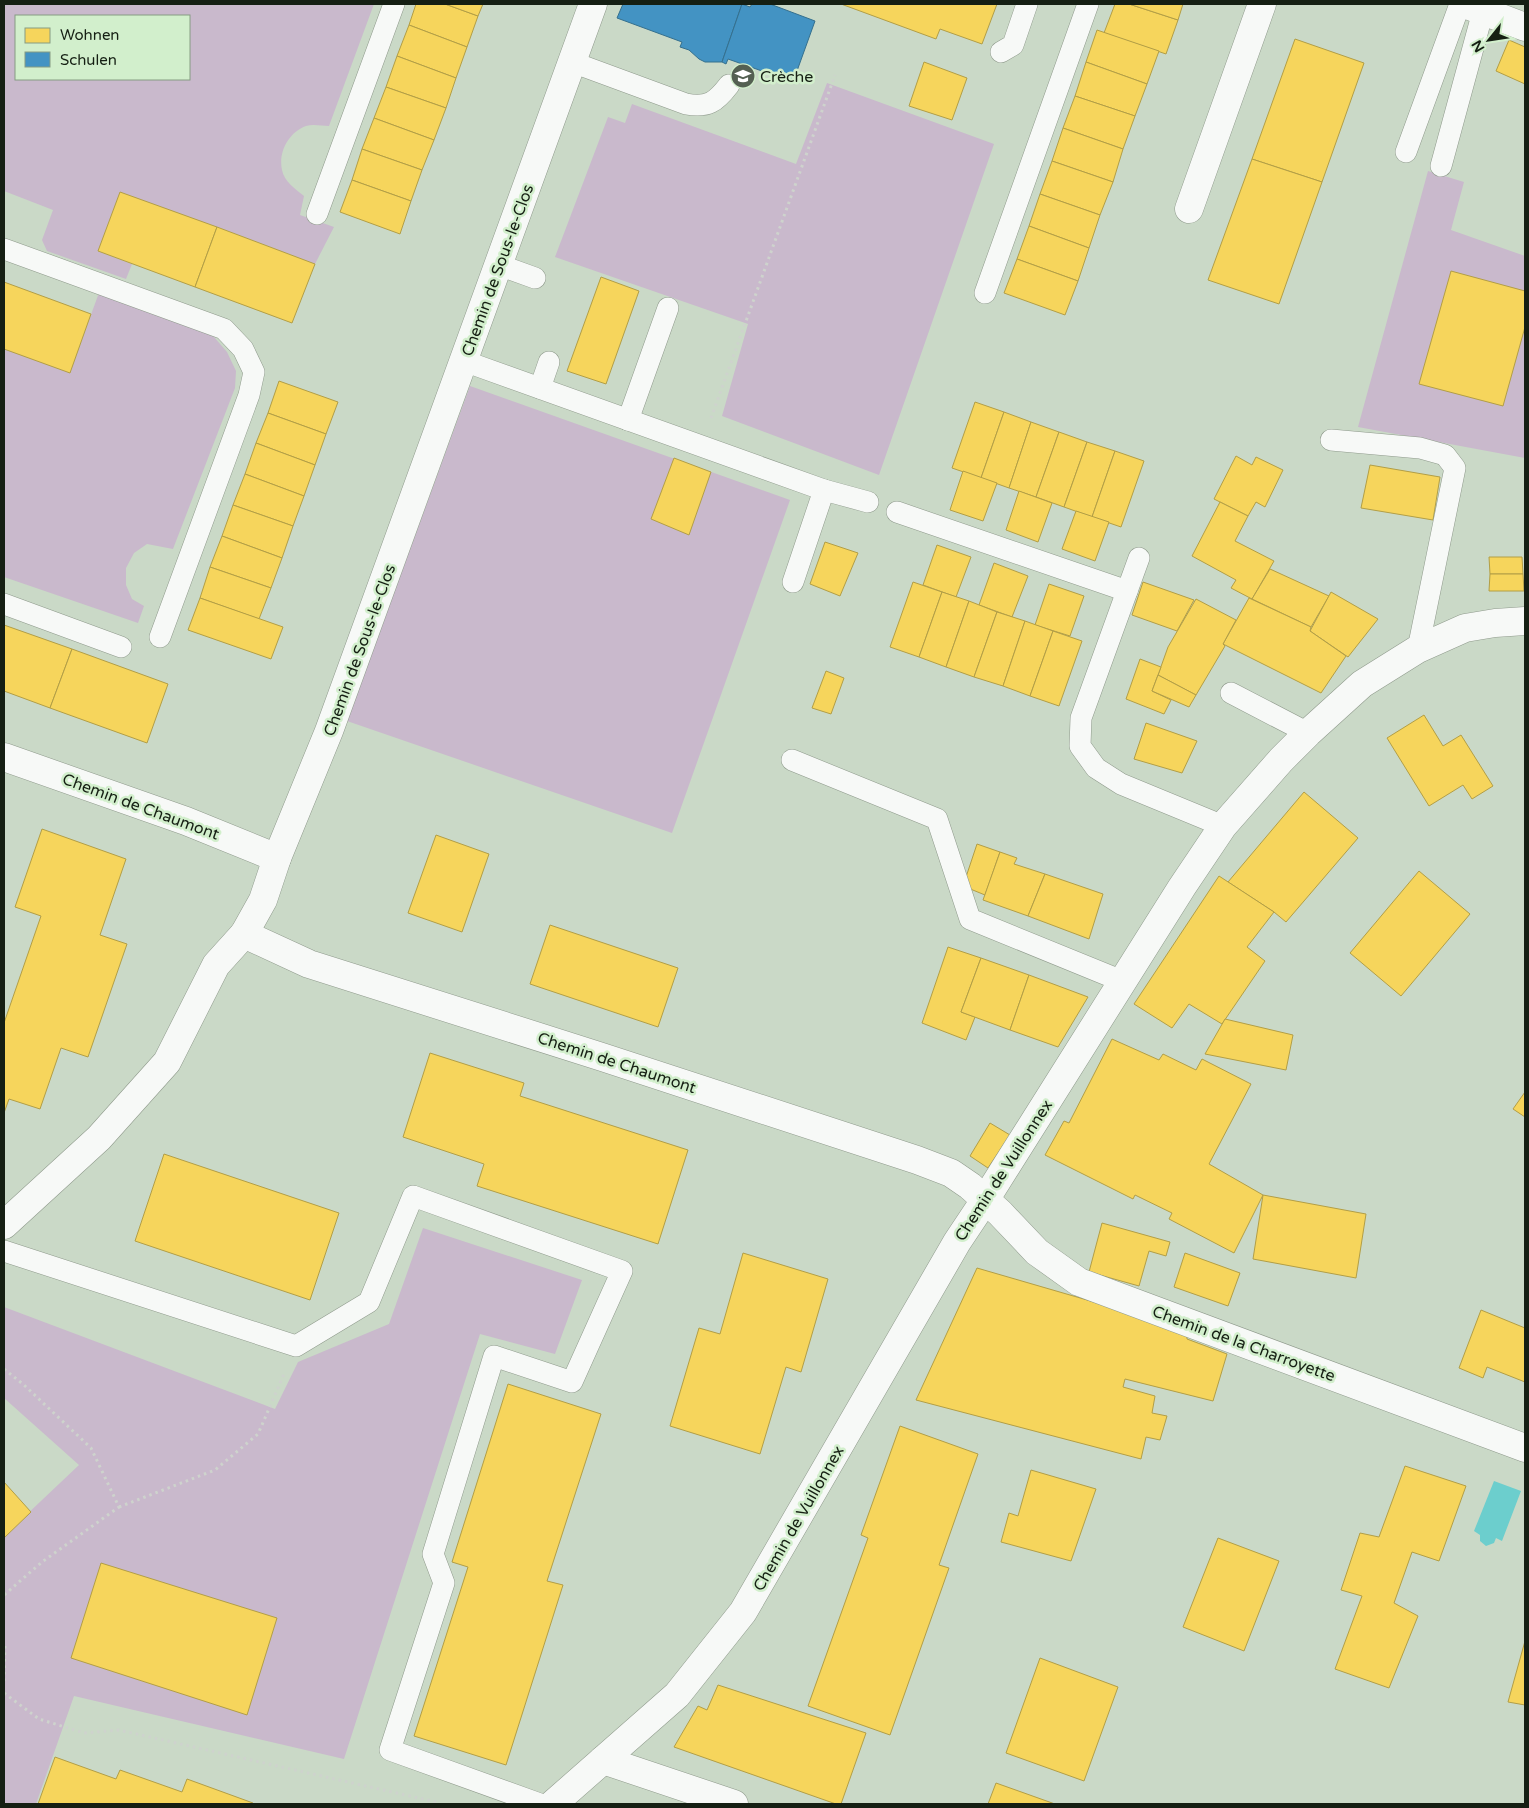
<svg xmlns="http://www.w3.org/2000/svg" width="1529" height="1808" font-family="'Varela Round',sans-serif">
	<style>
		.green { fill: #c9b9cc; fill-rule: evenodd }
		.water { fill: #6ccecd }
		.homes { fill: #f6d55c; stroke: #b29e46 }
		.schools { fill: #4393c3; stroke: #35708e }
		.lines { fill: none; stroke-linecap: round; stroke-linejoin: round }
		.service-casing { stroke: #8f9a8c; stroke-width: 22 }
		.pedestrian-casing { stroke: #8f9a8c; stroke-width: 29 }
		.minor-casing { stroke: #8f9a8c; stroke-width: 29 }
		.path { stroke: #ced3cd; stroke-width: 3; stroke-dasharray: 2.5 4; stroke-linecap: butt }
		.service { stroke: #f7f9f7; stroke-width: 21 }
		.pedestrian { stroke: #f7f9f7; stroke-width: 28 }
		.minor { stroke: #f7f9f7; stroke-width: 28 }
		.labels { text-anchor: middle; stroke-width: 5; stroke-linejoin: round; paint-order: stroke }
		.poi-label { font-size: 16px; fill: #151f13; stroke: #d2efcc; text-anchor: start }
		.street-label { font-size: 16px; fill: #151f13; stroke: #d2efcc }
	</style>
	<rect width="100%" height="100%" fill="#cad9c7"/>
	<!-- green -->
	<g class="green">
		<path d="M 4,4 L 374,4 L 329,126 C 322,126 313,124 306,126 C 289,132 278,152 282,170 C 284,181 295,189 304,196 L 300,215 L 334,227 L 315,264 L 217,227 L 98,251 L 132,264 L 126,279 L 47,251 L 42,240 L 53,210 L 4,191 ZM 16,16 L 189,16 L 189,79 L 16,79 Z"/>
		<path d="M 827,83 L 994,144 L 879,475 L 722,416 L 748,324 L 555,257 L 608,117 L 625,123 L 632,104 L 796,164 Z"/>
		<path d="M 1428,171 L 1464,182 L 1451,230 L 1525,256 L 1525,458 L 1358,427 Z"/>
		<path d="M 100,290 L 189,325 L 214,337 L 227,352 L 236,371 L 235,388 L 173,549 L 147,544 L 134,553 L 126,568 L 126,585 L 132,599 L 144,606 L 138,623 L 4,577 L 4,349 L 70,372 Z"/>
		<path d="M 470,386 L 790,500 L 672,833 L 347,721 Z"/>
		<path d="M 423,1228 L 582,1280 L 555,1354 L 480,1334 L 344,1759 L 74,1696 L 36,1804 L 4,1804 L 4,1536 L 79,1465 L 4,1398 L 4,1307 L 275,1409 L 298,1362 L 389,1324 Z"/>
	</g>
	<!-- water -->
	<path class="water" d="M 1494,1481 L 1521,1491 L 1502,1541 L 1496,1538 L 1494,1543 L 1486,1546 L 1480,1541 L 1480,1535 L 1474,1531 Z"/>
	<!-- homes -->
	<g class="homes">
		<path d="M 416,4 L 445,4 L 478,16 L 467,47 L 409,25 Z"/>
		<path d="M 445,4 L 483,4 L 478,16 Z"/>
		<path d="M 841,4 L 997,4 L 982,44 L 940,29 L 936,39 Z"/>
		<path d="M 1115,4 L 1129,4 L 1178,20 L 1166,54 L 1104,33 Z"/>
		<path d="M 1129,4 L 1183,4 L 1178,20 Z"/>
		<path d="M 409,25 L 467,47 L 456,78 L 397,56 Z"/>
		<path d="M 1097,30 L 1159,51 L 1147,84 L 1086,62 Z"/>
		<path d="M 1295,39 L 1364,63 L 1322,182 L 1252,159 Z"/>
		<path d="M 1509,40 L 1525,47 L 1525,84 L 1496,71 Z"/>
		<path d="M 397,56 L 456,78 L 446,108 L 386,87 Z"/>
		<path d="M 924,62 L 967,78 L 952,120 L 909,106 Z"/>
		<path d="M 1086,62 L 1147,84 L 1135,116 L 1075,96 Z"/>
		<path d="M 386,87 L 446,108 L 434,140 L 374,118 Z"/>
		<path d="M 1075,96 L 1135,116 L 1123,149 L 1063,128 Z"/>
		<path d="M 374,118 L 434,140 L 422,170 L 362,149 Z"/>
		<path d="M 1063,128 L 1123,149 L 1113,182 L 1052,161 Z"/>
		<path d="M 362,149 L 422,170 L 411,201 L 352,180 Z"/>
		<path d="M 1252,159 L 1322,182 L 1279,304 L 1208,280 Z"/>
		<path d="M 1052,161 L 1113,182 L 1100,215 L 1040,194 Z"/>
		<path d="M 352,180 L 411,201 L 400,234 L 340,212 Z"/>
		<path d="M 120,192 L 217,227 L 195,287 L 98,251 Z"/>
		<path d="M 1040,194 L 1100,215 L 1089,248 L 1029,226 Z"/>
		<path d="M 1029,226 L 1089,248 L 1078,281 L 1017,259 Z"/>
		<path d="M 217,227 L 315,264 L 292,323 L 195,287 Z"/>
		<path d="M 1017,259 L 1078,281 L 1065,315 L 1004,293 Z"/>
		<path d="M 1451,271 L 1525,291 L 1525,327 L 1503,406 L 1419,384 Z"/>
		<path d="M 601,277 L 639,291 L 606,384 L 567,371 Z"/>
		<path d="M 4,282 L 91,314 L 70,373 L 4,349 Z"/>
		<path d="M 279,381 L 338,402 L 326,434 L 268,413 Z"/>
		<path d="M 975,402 L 1004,412 L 981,478 L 952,468 Z"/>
		<path d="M 1004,412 L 1031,422 L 1009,488 L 981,478 Z"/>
		<path d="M 268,413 L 326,434 L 315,465 L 256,443 Z"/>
		<path d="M 1031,422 L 1059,432 L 1036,497 L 1009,488 Z"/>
		<path d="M 1059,432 L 1087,442 L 1064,507 L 1036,497 Z"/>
		<path d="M 1087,442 L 1115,451 L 1092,517 L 1064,507 Z"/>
		<path d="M 256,443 L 315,465 L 304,496 L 245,474 Z"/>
		<path d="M 1115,451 L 1144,461 L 1121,527 L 1092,517 Z"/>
		<path d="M 1236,456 L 1252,465 L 1256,457 L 1283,470 L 1265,507 L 1256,502 L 1248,516 L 1214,499 Z"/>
		<path d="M 674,458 L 711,472 L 689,535 L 651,519 Z"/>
		<path d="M 1370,465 L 1440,477 L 1433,520 L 1361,508 Z"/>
		<path d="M 963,471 L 997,483 L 983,521 L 950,510 Z"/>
		<path d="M 245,474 L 304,496 L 293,526 L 233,505 Z"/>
		<path d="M 1019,491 L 1052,503 L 1038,542 L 1006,530 Z"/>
		<path d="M 1220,502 L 1248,516 L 1235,541 L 1274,561 L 1252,599 L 1231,588 L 1236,580 L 1192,556 Z"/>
		<path d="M 233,505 L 293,526 L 282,558 L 222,536 Z"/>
		<path d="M 1076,511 L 1109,522 L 1095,561 L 1062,549 Z"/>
		<path d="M 222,536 L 282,558 L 271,588 L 210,567 Z"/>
		<path d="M 825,542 L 858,553 L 840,596 L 810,584 Z"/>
		<path d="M 937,545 L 971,557 L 956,597 L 923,585 Z"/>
		<path d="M 1489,557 L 1522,557 L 1523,574 L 1490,574 Z"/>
		<path d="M 994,563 L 1028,576 L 1012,617 L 979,605 Z"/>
		<path d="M 210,567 L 271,588 L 259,619 L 200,598 Z"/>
		<path d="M 1270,569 L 1329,596 L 1311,627 L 1252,599 Z"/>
		<path d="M 1490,574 L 1523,574 L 1524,591 L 1489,591 Z"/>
		<path d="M 913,582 L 942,592 L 919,657 L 890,647 Z"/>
		<path d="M 1143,582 L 1194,600 L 1177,631 L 1132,615 Z"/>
		<path d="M 1049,584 L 1084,596 L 1070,636 L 1035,625 Z"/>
		<path d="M 942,592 L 969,601 L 946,667 L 919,657 Z"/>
		<path d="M 1331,592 L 1378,619 L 1348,657 L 1310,631 Z"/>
		<path d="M 200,598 L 283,627 L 271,659 L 188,630 Z"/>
		<path d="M 1249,598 L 1311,627 L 1310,631 L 1346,656 L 1321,693 L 1223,644 Z"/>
		<path d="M 1196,599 L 1236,620 L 1223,644 L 1225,646 L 1196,695 L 1158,675 L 1168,647 Z"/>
		<path d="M 969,601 L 997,612 L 974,677 L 946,667 Z"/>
		<path d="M 997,612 L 1025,621 L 1003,686 L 974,677 Z"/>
		<path d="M 1025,621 L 1053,631 L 1030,696 L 1003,686 Z"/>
		<path d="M 4,625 L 72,649 L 50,708 L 4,691 Z"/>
		<path d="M 1053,631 L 1082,641 L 1059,706 L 1030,696 Z"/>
		<path d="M 72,649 L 168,684 L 147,743 L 50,708 Z"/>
		<path d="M 1140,659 L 1161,667 L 1152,691 L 1171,700 L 1164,714 L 1126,699 Z"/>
		<path d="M 826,671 L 844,678 L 831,714 L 812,708 Z"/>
		<path d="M 1158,675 L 1196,695 L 1189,707 L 1152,691 Z"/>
		<path d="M 1424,715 L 1443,746 L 1461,735 L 1493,786 L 1472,799 L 1463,785 L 1429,806 L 1387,738 Z"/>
		<path d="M 1146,723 L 1197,741 L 1182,773 L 1134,759 Z"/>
		<path d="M 1304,792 L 1358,838 L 1286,922 L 1274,912 L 1228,882 Z"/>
		<path d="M 42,829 L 126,859 L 100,935 L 127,944 L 88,1057 L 61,1048 L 40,1109 L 9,1099 L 4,1113 L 4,1023 L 41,916 L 15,907 Z"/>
		<path d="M 436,835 L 489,854 L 462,932 L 408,913 Z"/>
		<path d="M 977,844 L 1000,852 L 985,895 L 963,886 Z"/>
		<path d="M 1000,852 L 1017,858 L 1014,864 L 1045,874 L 1028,916 L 983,900 Z"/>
		<path d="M 1419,871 L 1470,914 L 1401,996 L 1350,953 Z"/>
		<path d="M 1045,874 L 1103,894 L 1089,939 L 1028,916 Z"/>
		<path d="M 1219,876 L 1274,912 L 1247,947 L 1265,961 L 1222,1024 L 1189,1004 L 1172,1028 L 1134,1004 Z"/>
		<path d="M 550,925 L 678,968 L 658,1027 L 530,984 Z"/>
		<path d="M 948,947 L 981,958 L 961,1012 L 975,1017 L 966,1040 L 922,1023 Z"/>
		<path d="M 981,958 L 1029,975 L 1010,1030 L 961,1012 Z"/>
		<path d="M 1029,975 L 1088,997 L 1058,1047 L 1010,1030 Z"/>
		<path d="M 1225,1019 L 1293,1035 L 1286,1070 L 1205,1054 Z"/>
		<path d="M 1112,1039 L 1159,1060 L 1163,1054 L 1196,1070 L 1202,1059 L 1251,1084 L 1209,1164 L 1263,1195 L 1234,1253 L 1169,1219 L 1172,1213 L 1135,1195 L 1133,1199 L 1045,1155 L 1064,1121 L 1069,1123 Z"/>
		<path d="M 430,1053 L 524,1083 L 520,1096 L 688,1150 L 658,1244 L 477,1186 L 484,1164 L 403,1137 Z"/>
		<path d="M 1525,1092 L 1525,1117 L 1513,1109 Z"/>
		<path d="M 990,1123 L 1010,1135 L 988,1168 L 970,1156 Z"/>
		<path d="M 164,1154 L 339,1213 L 310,1300 L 135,1241 Z"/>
		<path d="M 1263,1195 L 1366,1214 L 1356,1278 L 1253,1259 Z"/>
		<path d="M 1102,1223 L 1170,1242 L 1166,1256 L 1149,1251 L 1139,1286 L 1089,1272 Z"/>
		<path d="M 743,1253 L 828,1279 L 801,1372 L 786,1367 L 760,1454 L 670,1426 L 699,1328 L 720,1334 Z"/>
		<path d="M 1185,1253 L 1240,1273 L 1228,1306 L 1174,1287 Z"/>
		<path d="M 977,1268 L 1187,1329 L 1187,1339 L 1227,1354 L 1213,1401 L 1125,1379 L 1123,1387 L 1155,1396 L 1152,1413 L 1167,1416 L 1160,1440 L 1146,1437 L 1141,1459 L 916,1400 Z"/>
		<path d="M 1481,1310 L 1525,1328 L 1525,1382 L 1487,1367 L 1483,1378 L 1459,1368 Z"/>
		<path d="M 508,1384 L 601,1414 L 547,1581 L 563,1585 L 506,1765 L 414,1736 L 468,1567 L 452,1562 Z"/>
		<path d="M 900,1426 L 978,1454 L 939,1565 L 949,1568 L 890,1735 L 808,1706 L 868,1538 L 861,1535 Z"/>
		<path d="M 1405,1466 L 1466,1486 L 1439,1561 L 1412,1552 L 1394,1603 L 1418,1616 L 1389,1688 L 1335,1669 L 1362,1596 L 1341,1590 L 1360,1533 L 1379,1537 Z"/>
		<path d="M 1031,1470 L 1096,1489 L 1071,1561 L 1001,1542 L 1009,1513 L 1018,1516 Z"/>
		<path d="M 4,1482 L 31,1512 L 4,1538 Z"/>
		<path d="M 1218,1538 L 1279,1561 L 1244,1651 L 1183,1627 Z"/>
		<path d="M 101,1563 L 277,1618 L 247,1715 L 71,1658 Z"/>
		<path d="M 1525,1641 L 1525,1705 L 1508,1702 Z"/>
		<path d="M 1040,1658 L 1118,1687 L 1084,1781 L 1006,1753 Z"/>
		<path d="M 718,1685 L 866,1733 L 841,1804 L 836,1804 L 674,1747 L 698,1706 L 707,1710 Z"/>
		<path d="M 55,1757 L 116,1779 L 120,1770 L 182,1792 L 187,1779 L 253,1803 L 253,1804 L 38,1804 Z"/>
		<path d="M 996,1783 L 1055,1804 L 988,1804 Z"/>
	</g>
	<!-- schools -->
	<g class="schools">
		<path d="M 623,4 L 742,4 L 722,62 L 705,62 L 699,59 L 689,50 L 680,47 L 682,42 L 617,18 Z"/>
		<path d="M 742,4 L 750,7 L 752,4 L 770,4 L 815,21 L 793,82 L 728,59 L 726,64 L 722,62 Z"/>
	</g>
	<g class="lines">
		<defs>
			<g id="service">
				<path d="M 1001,52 L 1013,45 L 1027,4"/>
				<path d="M 572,62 L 686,104 C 708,108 716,102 729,85"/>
				<path d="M 1406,152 L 1460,4"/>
				<path d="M 1441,166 L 1485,4"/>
				<path d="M 317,214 L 394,4"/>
				<path d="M 4,249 L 224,329 L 243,349 L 254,372 L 249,395 L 160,637"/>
				<path d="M 499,265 L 535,278"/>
				<path d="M 985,293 L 1088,4"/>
				<path d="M 464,361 L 824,490 L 793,582"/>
				<path d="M 540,388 L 549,362"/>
				<path d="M 628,420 L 668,308"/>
				<path d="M 1331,440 L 1420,448 L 1445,455 L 1455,468 L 1418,649"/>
				<path d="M 824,490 L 868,502"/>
				<path d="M 897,512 L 1127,591"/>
				<path d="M 1139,558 L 1081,718 L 1080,746 L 1096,768 L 1121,784 L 1223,826"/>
				<path d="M 4,604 L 121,647"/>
				<path d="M 1231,693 L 1308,733"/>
				<path d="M 792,760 L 937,819 L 970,919 L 1122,981"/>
				<path d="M 4,1251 L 296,1346 L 369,1302 L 413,1196 L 622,1271 L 572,1382 L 494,1356 L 433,1554 L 444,1583 L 390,1750 L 540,1804"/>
			</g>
			<g id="pedestrian">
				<path d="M 1189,209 L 1262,4"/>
				<path d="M 603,1760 L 734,1804"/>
			</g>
			<g id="minor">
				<path d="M 1464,4 L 1525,27"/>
				<path d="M 4,757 L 186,821 L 277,858"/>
				<path d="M 244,934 L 309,964 L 602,1057 L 917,1160 L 951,1173 L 970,1186 L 1000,1213 L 1037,1252 L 1079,1282 L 1525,1448"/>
				<path d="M 4,1225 L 99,1138 L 167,1062 L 216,965 L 244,934 L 263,900 L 277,858 L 329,731 L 593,4"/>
				<path d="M 553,1804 L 677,1695 L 743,1612 L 957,1242 L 985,1200 L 1182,887 L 1223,826 L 1281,760 L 1308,733 L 1362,684 L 1418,649 L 1465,628 L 1495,623 L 1525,621"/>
			</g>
		</defs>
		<!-- service casing -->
		<use href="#service" class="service-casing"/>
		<!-- pedestrian casing -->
		<use href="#pedestrian" class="pedestrian-casing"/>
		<!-- minor casing -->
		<use href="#minor" class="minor-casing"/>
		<!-- path -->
		<g class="path">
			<path d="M 711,418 L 835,75"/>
			<path d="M 4,1369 L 24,1385 L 91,1448 L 119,1507 L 42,1562 L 4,1595"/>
			<path d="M 119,1507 L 215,1470 L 258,1434 L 284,1374"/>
			<path d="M 4,1681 L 5,1644"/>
			<path d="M 4,1693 L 39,1719 L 84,1733 L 119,1730 L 436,1802"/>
		</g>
		<!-- service -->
		<use href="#service" class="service"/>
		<!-- pedestrian -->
		<use href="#pedestrian" class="pedestrian"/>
		<!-- minor -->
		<use href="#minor" class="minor"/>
	</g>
	<!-- icons -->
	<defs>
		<symbol id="school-disc" viewBox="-11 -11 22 22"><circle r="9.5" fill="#546052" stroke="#d2efcc"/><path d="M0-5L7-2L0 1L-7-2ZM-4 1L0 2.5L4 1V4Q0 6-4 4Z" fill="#fff"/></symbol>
	</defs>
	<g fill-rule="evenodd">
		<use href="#school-disc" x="729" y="62" width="28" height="28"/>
	</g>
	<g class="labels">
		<!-- poi labels -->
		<g class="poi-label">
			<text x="760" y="82">Crèche</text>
		</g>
		<!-- street labels -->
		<g class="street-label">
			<text transform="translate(497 270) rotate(-70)" y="6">Chemin de Sous-le-Clos</text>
			<text transform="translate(359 650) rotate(-70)" y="6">Chemin de Sous-le-Clos</text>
			<text transform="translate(141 806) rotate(20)" y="6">Chemin de Chaumont</text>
			<text transform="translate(617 1062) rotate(18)" y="6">Chemin de Chaumont</text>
			<text transform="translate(1003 1170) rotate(-57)" y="6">Chemin de Vuillonnex</text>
			<text transform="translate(1244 1343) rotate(20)" y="6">Chemin de la Charroyette</text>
			<text transform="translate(798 1518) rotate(-60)" y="6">Chemin de Vuillonnex</text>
		</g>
	</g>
	<!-- border -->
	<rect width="1529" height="1808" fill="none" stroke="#151f13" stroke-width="10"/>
	<!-- legend -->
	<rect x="15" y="15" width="175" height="65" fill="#d2efcc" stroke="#869c82"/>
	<rect x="25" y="28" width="25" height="15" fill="#f6d55c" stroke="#869c82"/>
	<text x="60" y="40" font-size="15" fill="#151f13">Wohnen</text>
	<rect x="25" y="52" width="25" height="15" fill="#4393c3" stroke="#869c82"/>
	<text x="60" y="65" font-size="15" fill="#151f13">Schulen</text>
	<!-- north arrow -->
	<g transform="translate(1489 40) rotate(240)" stroke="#d2efcc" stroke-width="4" paint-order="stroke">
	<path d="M0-4L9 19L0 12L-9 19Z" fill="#151f13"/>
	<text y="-8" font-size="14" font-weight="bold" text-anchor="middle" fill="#151f13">N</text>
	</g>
</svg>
